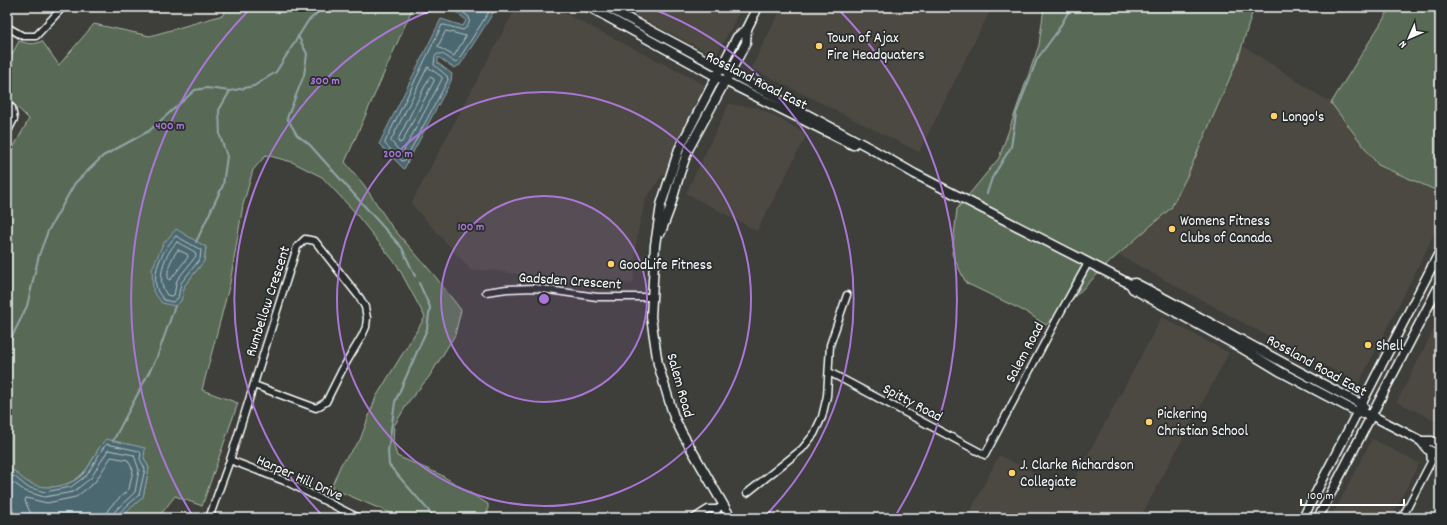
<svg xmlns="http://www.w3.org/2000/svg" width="1447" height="525" font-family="Dekko,sans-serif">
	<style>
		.built { fill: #4c4a42 }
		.green { fill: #586b55; stroke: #acb5aa; fill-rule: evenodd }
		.water { fill: #4c6770; stroke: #94a4a9 }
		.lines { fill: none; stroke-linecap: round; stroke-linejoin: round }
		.shore { stroke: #b7c2c6; stroke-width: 1 }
		.stream { stroke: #94a4a9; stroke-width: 2 }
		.street-casing { stroke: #fff; stroke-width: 9 }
		.secondary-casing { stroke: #fff; stroke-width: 11 }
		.street { stroke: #2a2d2e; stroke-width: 6 }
		.secondary { stroke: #2a2d2e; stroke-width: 8 }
		.ring { fill: none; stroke: #a976d5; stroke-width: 2 }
		.poi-dot { fill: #ffd166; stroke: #2a2d2e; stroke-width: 1.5 }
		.labels { text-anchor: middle; stroke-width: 3.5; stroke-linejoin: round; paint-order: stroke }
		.poi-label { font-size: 15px; fill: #fff; stroke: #2a2d2e; text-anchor: start }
		.street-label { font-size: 15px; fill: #fff; stroke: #2a2d2e }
		.centre { fill: #a976d5; stroke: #2a2d2e; stroke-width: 2 }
		.ring-label { font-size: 12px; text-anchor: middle; font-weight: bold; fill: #a976d5; stroke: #2a2d2e; stroke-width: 3.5; stroke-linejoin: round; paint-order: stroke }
	</style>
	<rect width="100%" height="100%" fill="#3e3e3a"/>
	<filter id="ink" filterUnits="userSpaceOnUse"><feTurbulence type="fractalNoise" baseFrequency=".025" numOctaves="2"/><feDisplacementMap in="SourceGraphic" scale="8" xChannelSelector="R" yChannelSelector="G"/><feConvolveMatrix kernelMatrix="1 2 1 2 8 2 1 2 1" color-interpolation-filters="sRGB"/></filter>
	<g filter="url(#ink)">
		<!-- built -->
		<g class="built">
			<path d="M 516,7 L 552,7 L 705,85 L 693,115 L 665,172 L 645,200 L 637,237 L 633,284 L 559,282 L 526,275 L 488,270 L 472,271 L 411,204 Z"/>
			<path d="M 619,7 L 742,7 L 716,56 Z"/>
			<path d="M 782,7 L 992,7 L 919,152 L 751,68 Z"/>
			<path d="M 1242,45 L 1331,103 L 1378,165 L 1440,192 L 1440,220 L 1422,259 L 1359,383 L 1275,340 L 1119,255 L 1171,208 L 1238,59 Z"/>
			<path d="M 729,104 L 759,108 L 807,134 L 757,231 L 686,193 Z"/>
			<path d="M 1162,317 L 1229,353 L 1140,518 L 967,518 L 999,455 L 1069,490 Z"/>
			<path d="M 1440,317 L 1440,423 L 1397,402 Z"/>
			<path d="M 1372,439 L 1419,463 L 1391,518 L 1331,518 Z"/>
		</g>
		<!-- green -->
		<g class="green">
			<path d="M 227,7 L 413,7 L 345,162 L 364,185 L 392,227 L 434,275 L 461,310 L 455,335 L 429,377 L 409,401 L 394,426 L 393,442 L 397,456 L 441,475 L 488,504 L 488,518 L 402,518 L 331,488 L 341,464 L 360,440 L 376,397 L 425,317 L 397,265 L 352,209 L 322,177 L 292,162 L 266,155 L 253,170 L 243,205 L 230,283 L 202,390 L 238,403 L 202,506 L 175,496 L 158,518 L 120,518 L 143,497 L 149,468 L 144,458 L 113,441 L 106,440 C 96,449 93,462 84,472 C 71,487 47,491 30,483 C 24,481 18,474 13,470 L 7,477 L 7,159 L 29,119 L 14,104 L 7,99 L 7,64 L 19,41 C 28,44 34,45 42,41 L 59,65 L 94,24 L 150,36 L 223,15 ZM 196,242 L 206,247 L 204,261 L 185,285 Z"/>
			<path d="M 1044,7 L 1254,7 L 1238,59 L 1188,174 L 1171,208 L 1112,260 L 1046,325 L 1026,312 L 966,283 L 952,254 L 957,209 L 999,158 L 1039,45 Z"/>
			<path d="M 1391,7 L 1440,7 L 1440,192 L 1378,165 L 1331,103 Z"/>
			<path d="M 7,496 L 16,518 L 7,518 Z"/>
		</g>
		<!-- water -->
		<g class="water">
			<path d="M 450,7 L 497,7 L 460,65 L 454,68 L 438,57 L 438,63 L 452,74 L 451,81 L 404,169 L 379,144 L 441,19 L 463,26 L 466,20 Z"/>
			<path d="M 176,229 L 206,247 L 204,261 L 185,285 L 181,301 L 175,306 L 162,303 L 153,291 L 152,269 L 163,244 Z"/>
			<path d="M 106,439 L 145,448 L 144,458 L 149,468 L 143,497 L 120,518 L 16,518 L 7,496 L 7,477 L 13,470 C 18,474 24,481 30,483 C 47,491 71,487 84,473 C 93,462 96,449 106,439 Z"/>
		</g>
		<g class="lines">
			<!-- shore -->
			<g class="shore">
				<path d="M 456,7 L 469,17 C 471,22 467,28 463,30 L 444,25 L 442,25 L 385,142 L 385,144 L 402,161 L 405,160 L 448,80 L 447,76 L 434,65 L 435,56 C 441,50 448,58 454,62 L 457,62 L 492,7"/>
				<path d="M 446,31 L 466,36 L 454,56 L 438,47 Z"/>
				<path d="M 428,67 L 442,77 L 442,79 L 403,152 L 401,153 L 391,141 Z"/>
				<path d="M 430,77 L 434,79 L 434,81 L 402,142 L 399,143 L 398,140 Z"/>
				<path d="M 176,236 L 201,250 L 200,259 L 181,283 L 178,298 L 173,302 L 164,300 C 162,297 158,293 157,289 C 151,271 164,248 176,236 Z"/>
				<path d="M 177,242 L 195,252 L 196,256 L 177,280 L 174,295 L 171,296 L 167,295 C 155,279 164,255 177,242 Z"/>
				<path d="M 178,250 L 187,254 L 188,257 L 171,279 L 169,280 C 165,272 172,256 178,250 Z"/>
				<path d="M 7,479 L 14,476 L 27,487 L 45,492 L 71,487 L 87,475 L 103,448 L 107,444 L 139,451 L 141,453 L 140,459 L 145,469 L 139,495 L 119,513 L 117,518"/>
				<path d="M 7,484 L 14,483 L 25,491 L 44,497 L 73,492 L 91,478 L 108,450 L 134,455 L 139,470 L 135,492 L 115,511 L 112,518"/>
				<path d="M 31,518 L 30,512 L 25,501 L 26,498 L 47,503 L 76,497 L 95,482 L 111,457 L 128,460 L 133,470 L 129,489 L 110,507 L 107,512 L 106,518"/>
			</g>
			<!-- stream -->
			<g class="stream">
				<path d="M 340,7 L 345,7"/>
				<path d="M 298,36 L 307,54 L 304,75 L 287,118 L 297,135 L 309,144 L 402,248 L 415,276"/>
				<path d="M 987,193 L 992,178 L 1011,147 L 1016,114 L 1037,59 L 1057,32 L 1071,7"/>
				<path d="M 196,242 L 223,185 L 227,156 L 220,136 L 219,110 L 230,91"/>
				<path d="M 419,283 L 430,307 L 427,329 L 395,402 L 388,451 L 389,465 L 435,518"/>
				<path d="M 7,347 L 27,306 L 39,255 L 48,231 L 75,183 L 103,156 L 149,131 L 195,90 L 207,88 L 230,91 L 254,86 L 276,72 L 308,21 L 324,7"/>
				<path d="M 113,441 L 157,357 L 175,306"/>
			</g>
			<defs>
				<g id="street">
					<path d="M 7,27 L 23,36 L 36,36 L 63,7"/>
					<path d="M 7,104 L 12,108 L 14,119 L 7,133"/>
					<path d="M 486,292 L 507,289 L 535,288 L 597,297 L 652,297"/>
					<path d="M 829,372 L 985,455 L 1058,317 L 1088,263"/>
					<path d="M 230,460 L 287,482 L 359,518"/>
					<path d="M 747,493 L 802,449 L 814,434 L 822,417 L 827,396 L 830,345 L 847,295"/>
					<path d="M 209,518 L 230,460 L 297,247 L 305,239 L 315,241 L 360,298 L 365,307 L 367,318 L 366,327 L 362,336 L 342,370 L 326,402 L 316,408 L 254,385"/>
					<path d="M 694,518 L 708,509 L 717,509 L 724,505"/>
					<path d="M 715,518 L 717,509"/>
					<path d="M 1402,518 L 1431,462 L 1430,451"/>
				</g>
				<g id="secondary">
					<path d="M 589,7 L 717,77 L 853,145"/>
					<path d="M 607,7 L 868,147 L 915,174 L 1130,284 L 1133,289 L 1243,349 L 1281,372 L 1357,412 L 1371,415 L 1421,441 L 1432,441 L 1440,446"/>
					<path d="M 661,232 L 670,208 L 680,173 L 688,150 L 746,43 L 747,29 L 758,7"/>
					<path d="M 1432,266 L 1440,270"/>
					<path d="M 1130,284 L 1135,283 C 1211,322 1285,365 1361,404 L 1364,407"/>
					<path d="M 1421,441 L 1427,449 L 1440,456"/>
					<path d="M 731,518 L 682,433 L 674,417 L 658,364 L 651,317 L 655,245 L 661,205 L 679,149 L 737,37 L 747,29"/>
					<path d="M 1303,518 L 1440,251"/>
					<path d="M 1318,518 L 1440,284"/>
				</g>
			</defs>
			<!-- street casing -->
			<use href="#street" class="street-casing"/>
			<!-- secondary casing -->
			<use href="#secondary" class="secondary-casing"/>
			<!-- street -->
			<use href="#street" class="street"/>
			<!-- secondary -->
			<use href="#secondary" class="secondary"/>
		</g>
	</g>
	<!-- distance rings -->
	<circle cx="544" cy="299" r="103" fill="#a976d5" fill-opacity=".12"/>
	<g class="ring">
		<circle cx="544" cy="299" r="103"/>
		<circle cx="544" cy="299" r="207"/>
		<path d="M323 516A310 310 0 0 1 438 8M650 8A310 310 0 0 1 765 516"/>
		<path d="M194 518A413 413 0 0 1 249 10M839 10A413 413 0 0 1 894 518"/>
	</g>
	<!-- markers -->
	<g class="poi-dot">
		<circle cx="819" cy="46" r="4"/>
		<circle cx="1274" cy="116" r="4"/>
		<circle cx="1172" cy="229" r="4"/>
		<circle cx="611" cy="264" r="4"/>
		<circle cx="1368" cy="345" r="4"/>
		<circle cx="1149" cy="422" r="4"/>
		<circle cx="1012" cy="473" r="4"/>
	</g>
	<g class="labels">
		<!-- poi labels -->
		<g class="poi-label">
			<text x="827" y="42">Town of Ajax<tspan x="827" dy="17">Fire Headquaters</tspan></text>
			<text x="1282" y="121">Longo's</text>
			<text x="1180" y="225">Womens Fitness<tspan x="1180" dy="17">Clubs of Canada</tspan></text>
			<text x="619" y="269">GoodLife Fitness</text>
			<text x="1376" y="350">Shell</text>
			<text x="1157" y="418">Pickering<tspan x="1157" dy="17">Christian School</tspan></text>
			<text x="1020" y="469">J. Clarke Richardson<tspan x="1020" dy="17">Collegiate</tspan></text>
		</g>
		<!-- street labels -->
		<g class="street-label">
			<text transform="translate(757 80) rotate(27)" y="5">Rossland Road East</text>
			<text transform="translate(570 280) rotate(4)" y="5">Gadsden Crescent</text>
			<text transform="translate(267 301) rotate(-72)" y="5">Rumbellow Crescent</text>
			<text transform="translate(1024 352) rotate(-62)" y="5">Salem Road</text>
			<text transform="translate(1317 365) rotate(29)" y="5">Rossland Road East</text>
			<text transform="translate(681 385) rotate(74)" y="5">Salem Road</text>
			<text transform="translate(913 402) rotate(28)" y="5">Spitty Road</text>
			<text transform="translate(300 477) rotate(24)" y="5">Harper Hill Drive</text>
		</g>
	</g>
	<circle cx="544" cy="299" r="6" class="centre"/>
	<g class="ring-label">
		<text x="325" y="84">300 m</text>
		<text x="170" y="129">400 m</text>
		<text x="398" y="157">200 m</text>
		<text x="471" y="230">100 m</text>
	</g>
	<!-- margin -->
	<rect width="1447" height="525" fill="none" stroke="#2a2d2e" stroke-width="24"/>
	<rect x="12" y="12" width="1423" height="501" fill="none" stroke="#fff" stroke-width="1.5" filter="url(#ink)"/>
	<!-- north arrow -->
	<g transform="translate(1409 38) rotate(225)" stroke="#2a2d2e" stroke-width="3" paint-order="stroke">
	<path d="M0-3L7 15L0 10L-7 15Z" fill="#ffffff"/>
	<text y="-6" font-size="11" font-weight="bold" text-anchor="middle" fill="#ffffff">N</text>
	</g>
	<!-- scale -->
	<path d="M1301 499v6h103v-6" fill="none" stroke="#ffffff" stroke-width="2"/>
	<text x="1307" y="499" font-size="12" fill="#ffffff" stroke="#2a2d2e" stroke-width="3" paint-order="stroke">100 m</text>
</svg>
